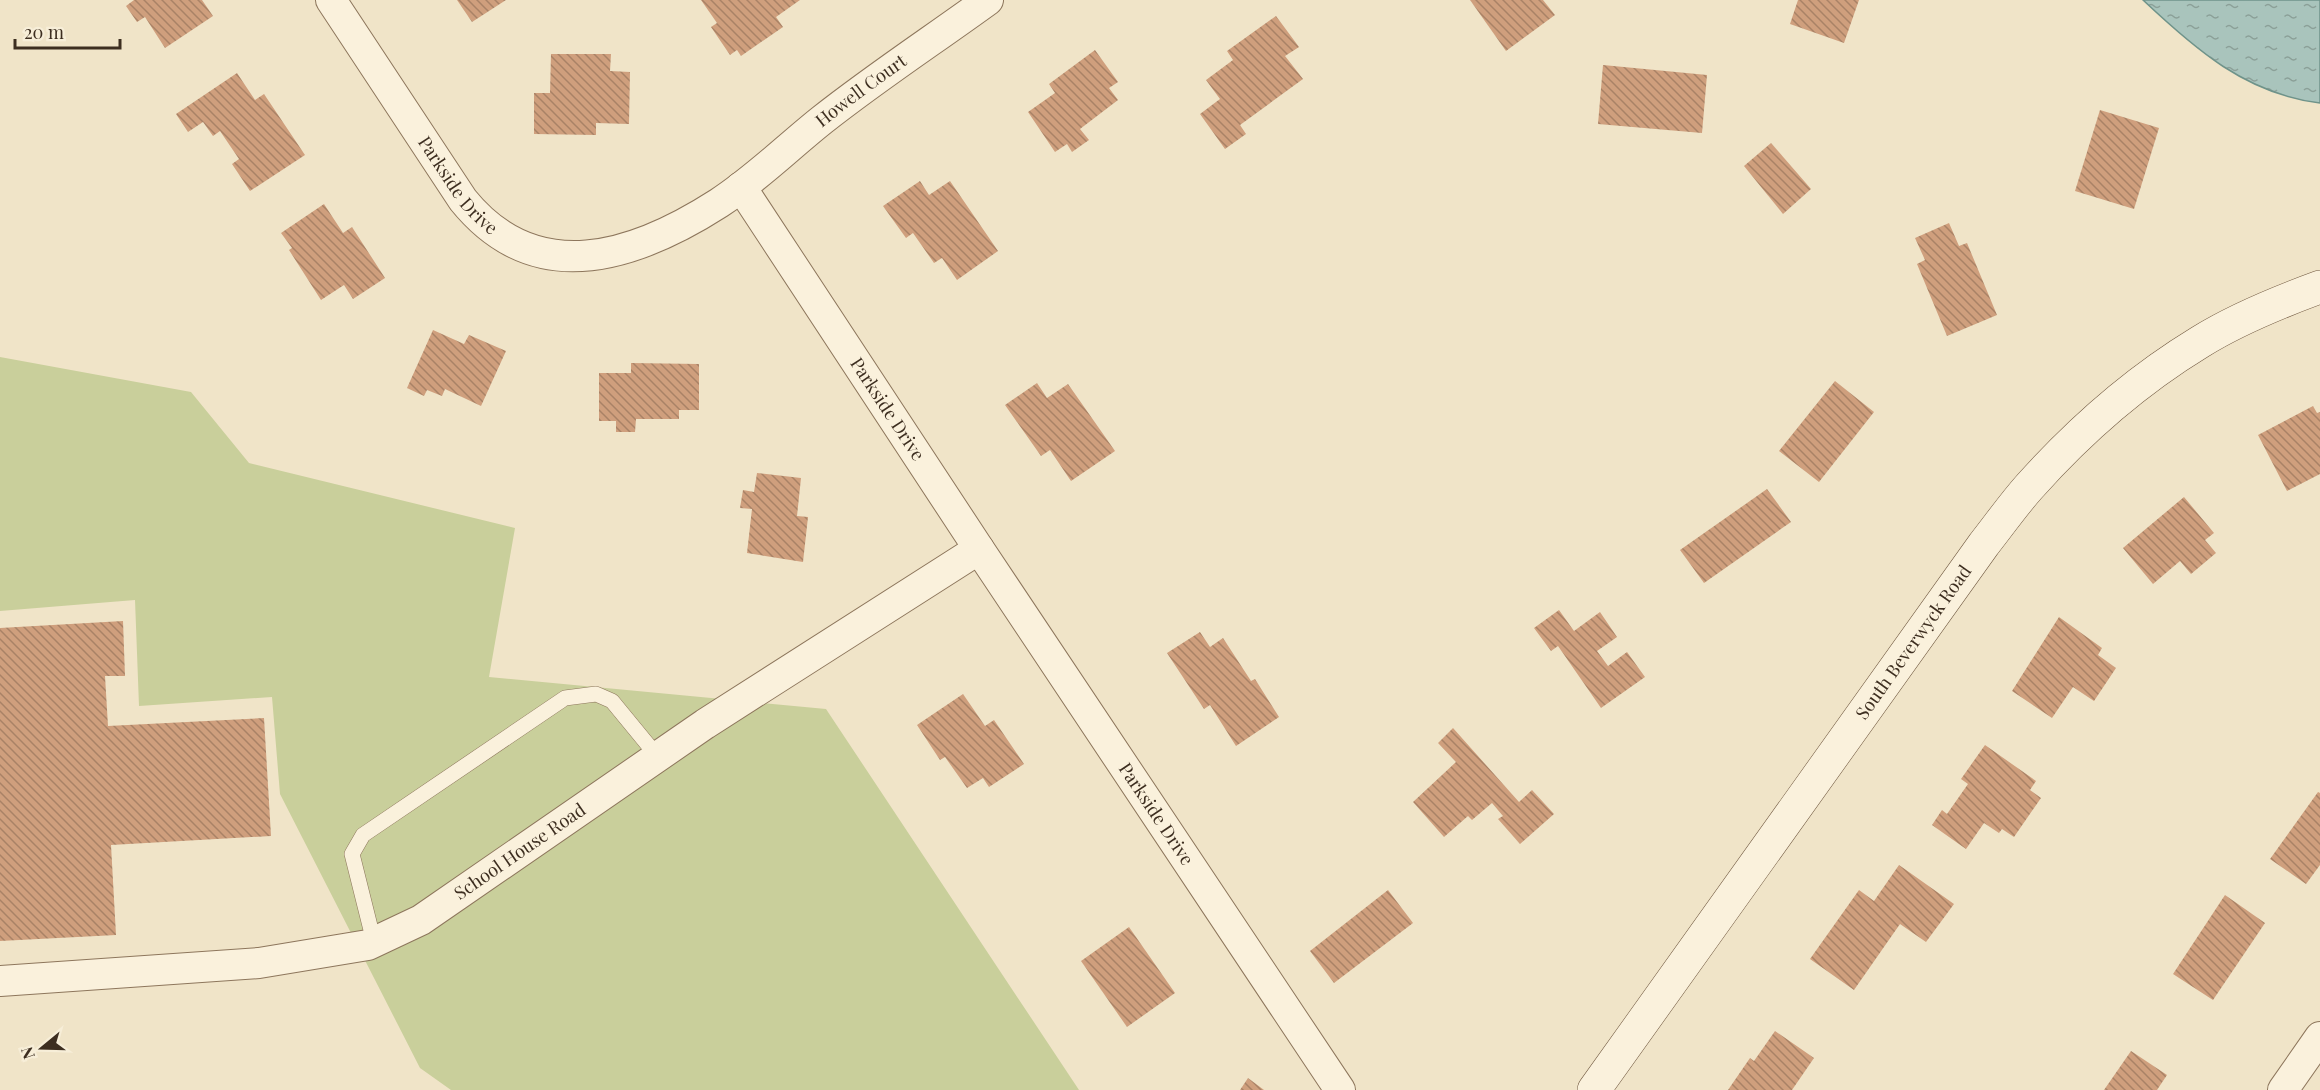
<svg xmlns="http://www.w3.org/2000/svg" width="2320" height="1090" font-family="'Playfair Display',serif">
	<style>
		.park { fill: #c9cf9b }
		.water { fill: url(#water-ripples); stroke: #6f938a; stroke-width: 1.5 }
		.building { fill: url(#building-back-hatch) }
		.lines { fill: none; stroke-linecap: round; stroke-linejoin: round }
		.service-casing { stroke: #8d765c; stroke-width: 16 }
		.minor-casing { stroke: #8d765c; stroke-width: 32 }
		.secondary-casing { stroke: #6f573f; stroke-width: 34 }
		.service { stroke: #faf1dc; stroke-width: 15 }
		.minor { stroke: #faf1dc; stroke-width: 30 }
		.secondary { stroke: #faf1dc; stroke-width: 33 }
		.labels { text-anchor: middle; stroke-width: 5; stroke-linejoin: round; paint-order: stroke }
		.street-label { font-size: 18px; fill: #3d2e20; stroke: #f7eed8 }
	</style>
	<defs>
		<pattern id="water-ripples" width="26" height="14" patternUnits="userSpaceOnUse" patternTransform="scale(1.5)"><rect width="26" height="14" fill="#a9c4bc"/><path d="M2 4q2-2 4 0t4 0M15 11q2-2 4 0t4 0" fill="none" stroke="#8ba098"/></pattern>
		<pattern id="building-back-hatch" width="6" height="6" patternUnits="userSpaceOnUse" patternTransform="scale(1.5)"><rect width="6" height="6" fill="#cf9f7d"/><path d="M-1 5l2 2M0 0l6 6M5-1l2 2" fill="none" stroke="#a98266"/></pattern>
	</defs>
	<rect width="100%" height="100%" fill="#f0e4c8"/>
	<!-- park -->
	<path class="park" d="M 0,357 L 191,392 L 249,463 L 515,528 L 489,677 L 826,709 L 1079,1090 L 451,1090 L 420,1068 L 280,794 L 272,697 L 139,706 L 135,600 L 0,611 Z"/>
	<!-- water -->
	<path class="water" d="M 2143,0 L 2320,0 L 2320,103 C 2246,94 2195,49 2143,0 Z"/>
	<!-- building -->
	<g class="building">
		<path d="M 134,0 L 202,0 L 213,16 L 165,48 L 145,17 L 137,22 L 126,6 Z"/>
		<path d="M 457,0 L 506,0 L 472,22 Z"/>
		<path d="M 701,0 L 800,0 L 776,17 L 783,27 L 741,56 L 737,50 L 730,55 L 711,27 L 717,23 Z"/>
		<path d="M 1470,0 L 1543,0 L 1555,15 L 1506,51 Z"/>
		<path d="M 1798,0 L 1859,0 L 1844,43 L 1790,24 Z"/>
		<path d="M 1276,16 L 1299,47 L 1285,56 L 1303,79 L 1240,125 L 1246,134 L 1225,149 L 1200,114 L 1220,99 L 1206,80 L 1233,60 L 1227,51 Z"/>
		<path d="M 1095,50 L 1118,82 L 1109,88 L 1118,100 L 1080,129 L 1089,140 L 1072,152 L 1067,144 L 1055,152 L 1028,112 L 1055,93 L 1049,84 Z"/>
		<path d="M 551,54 L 611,54 L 610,71 L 630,72 L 629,124 L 596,123 L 596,135 L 534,134 L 534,93 L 550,93 Z"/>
		<path d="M 1603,65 L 1707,75 L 1702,133 L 1598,124 Z"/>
		<path d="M 237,73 L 255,100 L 264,94 L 305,155 L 250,191 L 232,164 L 239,159 L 220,131 L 213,136 L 203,122 L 188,132 L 176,114 Z"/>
		<path d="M 2100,110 L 2159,128 L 2134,209 L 2075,191 Z"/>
		<path d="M 1771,143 L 1811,189 L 1783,214 L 1744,166 Z"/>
		<path d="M 920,181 L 929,195 L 950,181 L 998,251 L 957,280 L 942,258 L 934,263 L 913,233 L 906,238 L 883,206 Z"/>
		<path d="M 324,204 L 343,233 L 352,227 L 385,278 L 353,299 L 344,285 L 321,300 L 289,250 L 292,248 L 281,233 Z"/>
		<path d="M 1949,223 L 1959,246 L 1967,243 L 1997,315 L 1947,336 L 1917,264 L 1925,260 L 1915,238 Z"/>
		<path d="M 433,330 L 464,344 L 469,335 L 506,351 L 481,406 L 445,389 L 442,396 L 427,390 L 424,396 L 407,388 Z"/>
		<path d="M 631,363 L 699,364 L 699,410 L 679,410 L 679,419 L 636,419 L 635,432 L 616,432 L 616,421 L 599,421 L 599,373 L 631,373 Z"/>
		<path d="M 1835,381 L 1874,412 L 1819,482 L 1779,451 Z"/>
		<path d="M 1037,383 L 1047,398 L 1068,384 L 1115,451 L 1071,481 L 1050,450 L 1041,456 L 1005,405 Z"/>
		<path d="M 2313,406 L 2317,413 L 2320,412 L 2320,474 L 2287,491 L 2258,435 Z"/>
		<path d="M 757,473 L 801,478 L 797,516 L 808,517 L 803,562 L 747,553 L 752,509 L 740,508 L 743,490 L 754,492 Z"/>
		<path d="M 1767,489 L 1791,522 L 1704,583 L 1680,550 Z"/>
		<path d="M 2184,497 L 2214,533 L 2205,540 L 2216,553 L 2191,574 L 2180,561 L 2153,584 L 2123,548 Z"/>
		<path d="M 1559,610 L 1574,631 L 1600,612 L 1617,637 L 1597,651 L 1608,666 L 1627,652 L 1645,677 L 1601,708 L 1558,646 L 1551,651 L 1534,628 Z"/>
		<path d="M 2059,617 L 2102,648 L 2098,655 L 2116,668 L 2094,701 L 2073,687 L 2052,718 L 2012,691 Z"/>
		<path d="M 123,621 L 125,676 L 105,676 L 108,726 L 264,718 L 271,836 L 111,845 L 116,935 L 0,941 L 0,628 Z"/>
		<path d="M 1200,632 L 1210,647 L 1223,638 L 1251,681 L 1255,679 L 1279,717 L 1236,746 L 1210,705 L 1204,709 L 1167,653 Z"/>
		<path d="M 963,694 L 985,726 L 994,720 L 1024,764 L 989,787 L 983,778 L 967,788 L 945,757 L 940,760 L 917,725 Z"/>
		<path d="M 1453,728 L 1519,802 L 1532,790 L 1554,814 L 1520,844 L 1498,819 L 1503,816 L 1492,803 L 1472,820 L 1468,816 L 1444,837 L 1413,802 L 1456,762 L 1438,743 Z"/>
		<path d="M 1985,745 L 2036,781 L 2030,790 L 2041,798 L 2014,837 L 2002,829 L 1999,833 L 1984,823 L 1966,849 L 1932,825 L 1942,810 L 1947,814 L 1968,784 L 1961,779 Z"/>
		<path d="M 2318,792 L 2320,793 L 2320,865 L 2306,884 L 2270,859 Z"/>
		<path d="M 1899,865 L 1954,904 L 1926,942 L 1900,924 L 1854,990 L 1810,959 L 1859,890 L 1874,901 Z"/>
		<path d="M 1388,890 L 1413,923 L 1334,983 L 1310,951 Z"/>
		<path d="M 2225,895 L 2265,923 L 2213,1000 L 2173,974 Z"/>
		<path d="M 1129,927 L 1175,993 L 1127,1027 L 1081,961 Z"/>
		<path d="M 1775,1031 L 1814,1058 L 1792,1090 L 1728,1090 L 1750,1058 L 1754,1061 Z"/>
		<path d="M 2131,1051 L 2167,1075 L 2157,1090 L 2104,1090 Z"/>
		<path d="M 1248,1078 L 1264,1090 L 1240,1090 Z"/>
	</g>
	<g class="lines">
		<defs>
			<path id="service" d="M 374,942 L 352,854 L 363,835 L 565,698 L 596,694 L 612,701 L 658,757"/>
			<g id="minor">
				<path id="s1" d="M 331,0 L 463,200 C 536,290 635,257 719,203 C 756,179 788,147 822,120 C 875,78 933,40 988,0"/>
				<path id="s2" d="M 741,187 L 979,549 L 1340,1090"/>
				<path id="s3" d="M 0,981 L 259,963 L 368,945 L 421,920 L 705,724 L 979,549"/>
				<path d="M 2283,1090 L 2320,1037"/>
			</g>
			<g id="secondary">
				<path id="s4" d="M 1594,1090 L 1984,544 C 1999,525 2013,505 2029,487 C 2079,431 2136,381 2200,342 C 2237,319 2279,302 2320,287"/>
			</g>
		</defs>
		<!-- service casing -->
		<use href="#service" class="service-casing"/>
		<!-- minor casing -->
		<use href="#minor" class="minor-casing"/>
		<!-- secondary casing -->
		<use href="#secondary" class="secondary-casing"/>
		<!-- service -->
		<use href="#service" class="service"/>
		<!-- minor -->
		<use href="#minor" class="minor"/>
		<!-- secondary -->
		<use href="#secondary" class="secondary"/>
	</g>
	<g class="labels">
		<!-- street labels -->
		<g class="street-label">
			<text dy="6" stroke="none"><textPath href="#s1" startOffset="706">Howell Court</textPath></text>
			<text dy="6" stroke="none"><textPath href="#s1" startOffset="225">Parkside Drive</textPath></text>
			<text dy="6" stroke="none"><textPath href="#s2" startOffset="266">Parkside Drive</textPath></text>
			<text dy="6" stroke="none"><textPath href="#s4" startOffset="550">South Beverwyck Road</textPath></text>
			<text dy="6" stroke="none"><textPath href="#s2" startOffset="752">Parkside Drive</textPath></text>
			<text dy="6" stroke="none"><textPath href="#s3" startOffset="549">School House Road</textPath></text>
		</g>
	</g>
	<!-- north arrow -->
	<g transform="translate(42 1048) rotate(251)" stroke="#f7eed8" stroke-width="4.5" paint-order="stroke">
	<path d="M0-4.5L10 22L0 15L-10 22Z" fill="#3d2e20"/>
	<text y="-9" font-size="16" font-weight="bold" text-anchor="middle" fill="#3d2e20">N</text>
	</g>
	<!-- scale -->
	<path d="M15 39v9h105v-9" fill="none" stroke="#3d2e20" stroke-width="3"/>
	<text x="24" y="39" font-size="18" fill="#3d2e20" stroke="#f7eed8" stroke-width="4.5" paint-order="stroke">20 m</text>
</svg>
